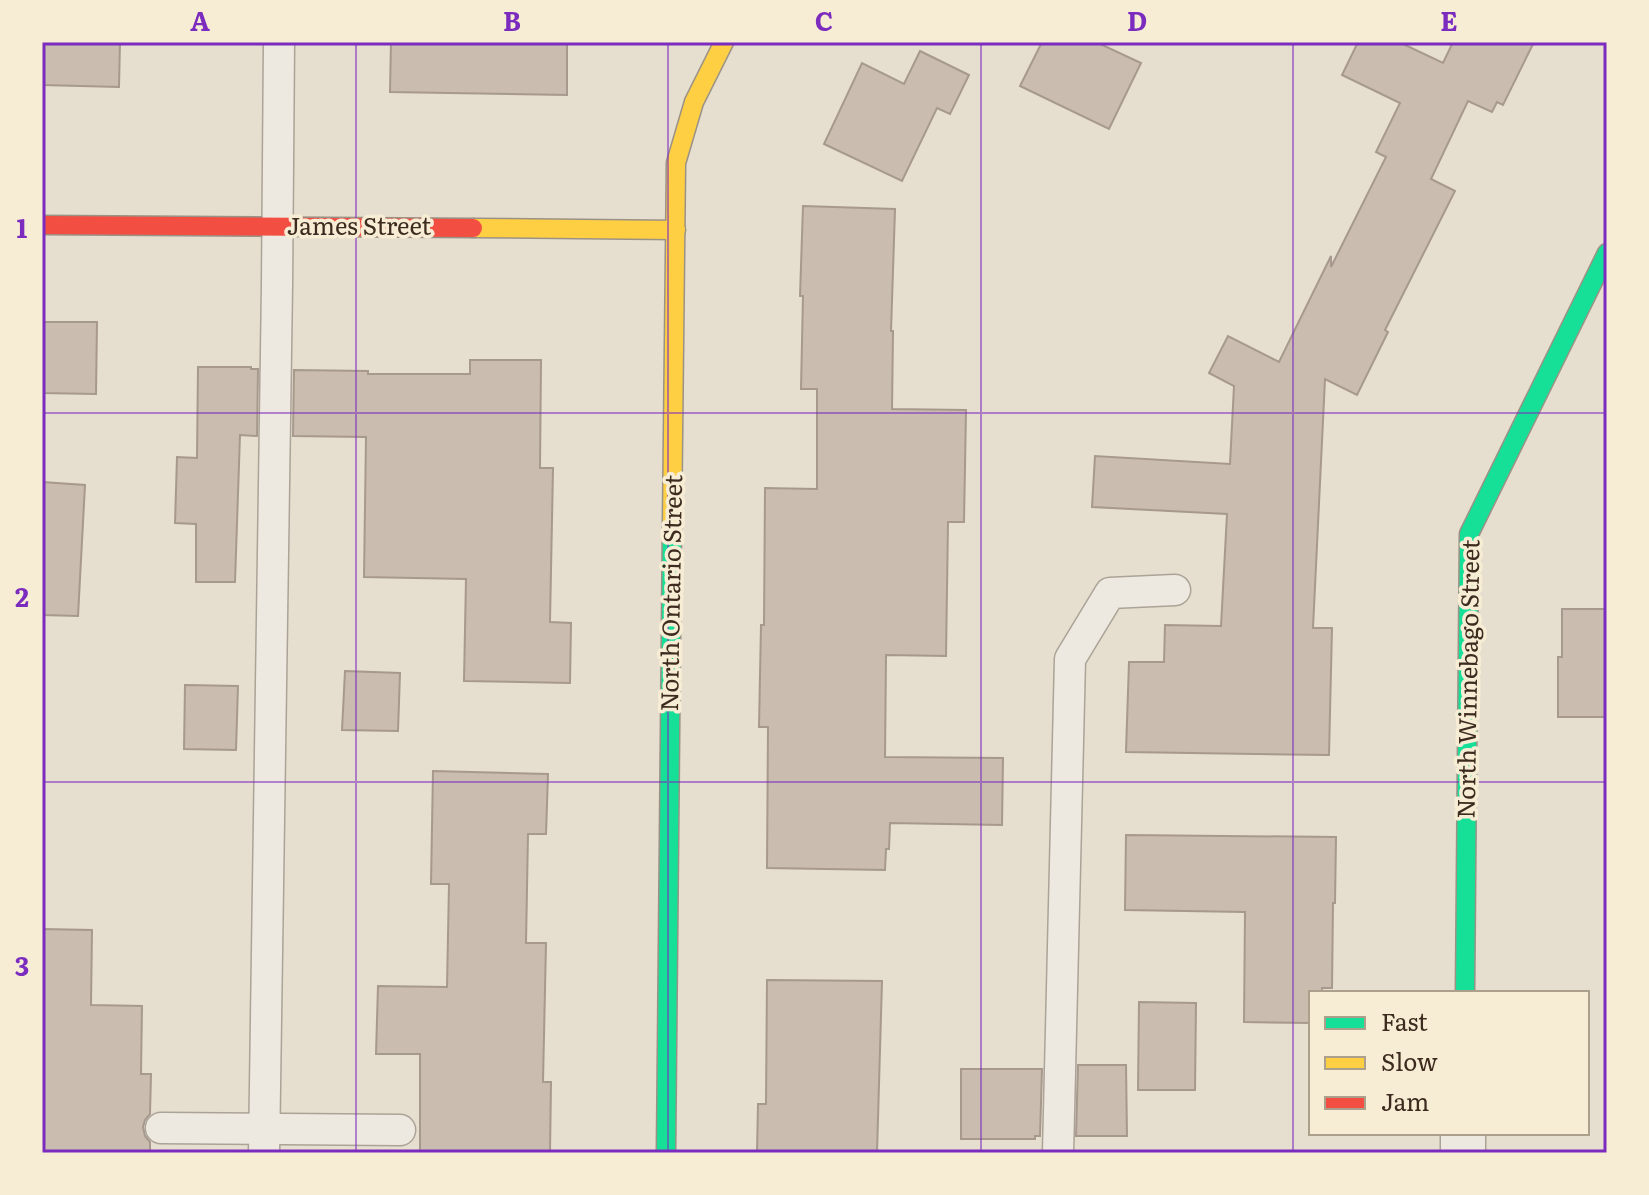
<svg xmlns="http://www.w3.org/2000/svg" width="1649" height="1195" font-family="Literata,serif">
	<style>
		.building { fill: #cabcaf; stroke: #a7998d; stroke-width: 2 }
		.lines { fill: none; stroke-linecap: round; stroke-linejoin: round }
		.lane-casing { stroke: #aba397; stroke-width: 33 }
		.street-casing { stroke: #aba397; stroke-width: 47 }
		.fast-casing { stroke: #9b9286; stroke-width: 21 }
		.slow-casing { stroke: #9b9286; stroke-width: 21 }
		.jam-casing { stroke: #9b9286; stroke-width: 21 }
		.lane { stroke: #eee9e0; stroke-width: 30 }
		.street { stroke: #eee9e0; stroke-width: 44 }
		.fast { stroke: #16e098; stroke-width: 18 }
		.slow { stroke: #ffcf43; stroke-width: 18 }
		.jam { stroke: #f24e42; stroke-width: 18 }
		.grid { fill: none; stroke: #7b2cbf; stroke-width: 2; stroke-opacity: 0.55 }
		.labels { text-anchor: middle; stroke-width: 7; stroke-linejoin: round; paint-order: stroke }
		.street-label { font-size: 24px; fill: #3c2b1e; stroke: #f7ecd4 }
		.neatline { fill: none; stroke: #7b2cbf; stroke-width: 3 }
		.grid-label { font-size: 26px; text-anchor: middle; font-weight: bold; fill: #7b2cbf }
	</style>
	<rect width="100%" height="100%" fill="#e6dece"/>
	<!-- building -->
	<g class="building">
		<path d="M 42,42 L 120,42 L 119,87 L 42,85 Z"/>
		<path d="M 391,42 L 567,42 L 567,95 L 390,92 Z"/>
		<path d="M 1042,42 L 1096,42 L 1141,63 L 1109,129 L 1020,86 Z"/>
		<path d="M 1358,42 L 1399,42 L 1443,63 L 1453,42 L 1534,42 L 1503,105 L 1497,102 L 1492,112 L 1468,101 L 1431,179 L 1455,191 L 1385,330 L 1388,332 L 1357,395 L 1325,379 L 1313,628 L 1332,628 L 1329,755 L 1126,752 L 1129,662 L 1164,662 L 1165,625 L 1221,626 L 1227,514 L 1092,507 L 1095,456 L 1230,464 L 1234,386 L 1209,373 L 1228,336 L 1279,362 L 1331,256 L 1331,267 L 1386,157 L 1376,152 L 1400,103 L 1342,75 Z"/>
		<path d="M 920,51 L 969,75 L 950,114 L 937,108 L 902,181 L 824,144 L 862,63 L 904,84 Z"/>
		<path d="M 803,206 L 895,209 L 891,331 L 893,331 L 892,409 L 966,410 L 964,522 L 948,522 L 946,656 L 886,655 L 885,757 L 1003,758 L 1002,825 L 890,823 L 889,849 L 886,849 L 885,870 L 767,868 L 768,727 L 759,727 L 761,625 L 764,625 L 765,488 L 817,489 L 817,389 L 801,389 L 803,296 L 800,296 Z"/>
		<path d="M 42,322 L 97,322 L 96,394 L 42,393 Z"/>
		<path d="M 470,360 L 541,360 L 540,468 L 553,468 L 550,622 L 571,623 L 570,683 L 464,681 L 466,579 L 364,577 L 366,437 L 293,436 L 294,370 L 368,371 L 368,374 L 470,374 Z"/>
		<path d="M 198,367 L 251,367 L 251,369 L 258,369 L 257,436 L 240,435 L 235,582 L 196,582 L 196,524 L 175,523 L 177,457 L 197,458 Z"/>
		<path d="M 42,482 L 85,485 L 78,616 L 42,615 Z"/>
		<path d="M 1562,609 L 1607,609 L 1607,717 L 1558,717 L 1558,657 L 1562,657 Z"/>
		<path d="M 345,671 L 400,673 L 398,731 L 342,730 Z"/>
		<path d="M 185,685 L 238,686 L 236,750 L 184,749 Z"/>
		<path d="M 433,771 L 548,774 L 546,834 L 528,834 L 526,943 L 546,943 L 543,1082 L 551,1082 L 550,1153 L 420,1153 L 420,1054 L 376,1054 L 378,986 L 447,987 L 449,884 L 431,884 Z"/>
		<path d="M 1126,835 L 1336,837 L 1335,903 L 1333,903 L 1332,988 L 1322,988 L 1322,993 L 1311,993 L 1311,1023 L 1244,1022 L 1245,912 L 1125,910 Z"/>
		<path d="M 42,929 L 92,930 L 91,1005 L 142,1006 L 141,1074 L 151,1074 L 150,1114 L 145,1120 L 143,1127 L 145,1136 L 150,1142 L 150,1153 L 42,1153 Z"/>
		<path d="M 767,980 L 882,981 L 877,1153 L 757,1153 L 758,1104 L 766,1104 Z"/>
		<path d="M 1139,1002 L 1196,1003 L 1195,1090 L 1138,1090 Z"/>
		<path d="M 1078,1065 L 1126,1065 L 1127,1136 L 1076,1136 Z"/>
		<path d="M 961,1069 L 1042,1069 L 1040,1136 L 1035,1136 L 1035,1139 L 961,1139 Z"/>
	</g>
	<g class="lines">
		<defs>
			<g id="lane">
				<path d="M 161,1128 L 400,1130"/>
				<path d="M 264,1153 L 277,285 L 279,42"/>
				<path d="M 1058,1153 L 1070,659 L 1110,593 L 1175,590"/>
			</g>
			<path id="street" d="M 1463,1153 L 1463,1133"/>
			<g id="fast">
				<path d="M 1465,993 L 1469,534 L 1607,253"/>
				<path d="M 666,1153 L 672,525"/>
			</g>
			<g id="slow">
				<path d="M 473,228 L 676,230"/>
				<path d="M 672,525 L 676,163 L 694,102 L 724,42"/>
			</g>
			<path id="jam" d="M 42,225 L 473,228"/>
		</defs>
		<!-- lane casing -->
		<use href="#lane" class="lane-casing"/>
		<!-- street casing -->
		<use href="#street" class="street-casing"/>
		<!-- fast casing -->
		<use href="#fast" class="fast-casing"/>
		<!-- slow casing -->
		<use href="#slow" class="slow-casing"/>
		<!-- jam casing -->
		<use href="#jam" class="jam-casing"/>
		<!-- lane -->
		<use href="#lane" class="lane"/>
		<!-- street -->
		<use href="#street" class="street"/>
		<!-- fast -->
		<use href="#fast" class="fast"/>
		<!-- slow -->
		<use href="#slow" class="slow"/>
		<!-- jam -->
		<use href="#jam" class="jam"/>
	</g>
	<!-- grid -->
	<path class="grid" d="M 356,42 L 356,1153M 668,42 L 668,1153M 981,42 L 981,1153M 1293,42 L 1293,1153M 42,413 L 1607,413M 42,782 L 1607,782"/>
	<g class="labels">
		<!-- street labels -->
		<g class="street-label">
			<text x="359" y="235">James Street</text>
			<text transform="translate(672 593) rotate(-89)" y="8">North Ontario Street</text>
			<text transform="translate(1469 679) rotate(-89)" y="8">North Winnebago Street</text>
		</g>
	</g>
	<!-- border -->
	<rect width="1649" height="1195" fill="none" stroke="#f7ecd4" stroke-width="88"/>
	<!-- legend -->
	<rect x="1309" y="991" width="280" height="144" fill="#f7ecd4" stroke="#ac9f8b" stroke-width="2"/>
	<rect x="1325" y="1017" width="40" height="12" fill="#16e098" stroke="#ac9f8b" stroke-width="2"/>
	<text x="1381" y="1031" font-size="24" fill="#3c2b1e">Fast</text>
	<rect x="1325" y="1057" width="40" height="12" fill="#ffcf43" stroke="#ac9f8b" stroke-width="2"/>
	<text x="1381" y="1071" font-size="24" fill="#3c2b1e">Slow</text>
	<rect x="1325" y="1097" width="40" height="12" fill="#f24e42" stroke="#ac9f8b" stroke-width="2"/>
	<text x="1381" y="1111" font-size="24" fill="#3c2b1e">Jam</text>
	<rect x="44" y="44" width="1561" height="1107" class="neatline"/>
	<g class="grid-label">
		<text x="200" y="31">A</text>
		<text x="512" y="31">B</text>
		<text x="824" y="31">C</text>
		<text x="1137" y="31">D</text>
		<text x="1449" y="31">E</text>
		<text x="22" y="238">1</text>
		<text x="22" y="607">2</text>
		<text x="22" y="976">3</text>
	</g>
</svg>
